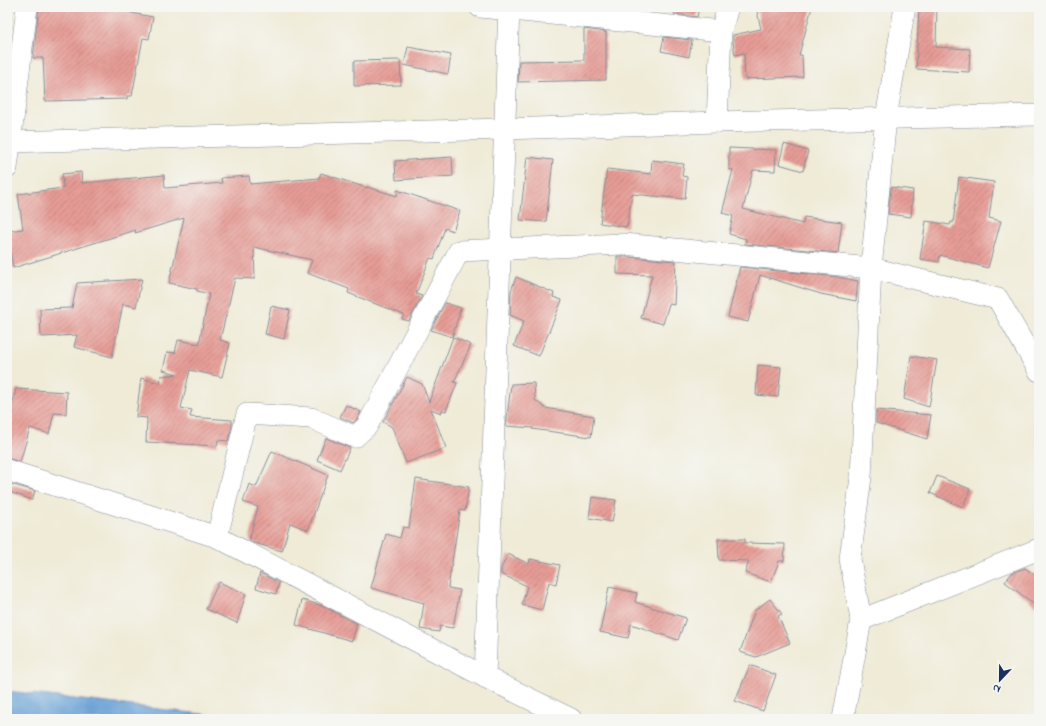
<svg xmlns="http://www.w3.org/2000/svg" width="1046" height="726" font-family="'Indie Flower',sans-serif">
	<style>
		.water { fill: #659ed4; stroke: #406699 }
		.building { fill: url(#building-hatch) }
		.lines { fill: none; stroke-linecap: round; stroke-linejoin: round }
		.street-casing { stroke: #858d9a; stroke-width: 22 }
		.street { stroke: #fff; stroke-width: 21 }
	</style>
	<defs>
		<pattern id="building-hatch" width="6" height="6" patternUnits="userSpaceOnUse"><rect width="6" height="6" fill="#e79c95"/><path d="M-1 1l2-2M0 6l6-6M5 7l2-2" fill="none" stroke="#ba807d"/></pattern>
	</defs>
	<rect width="100%" height="100%" fill="#f6f6f2"/>
	<filter id="ink" filterUnits="userSpaceOnUse"><feTurbulence type="fractalNoise" baseFrequency=".025" numOctaves="2"/><feDisplacementMap in="SourceGraphic" scale="8" xChannelSelector="R" yChannelSelector="G"/><feConvolveMatrix kernelMatrix="1 2 1 2 8 2 1 2 1" color-interpolation-filters="sRGB"/></filter>
	<filter id="wash" filterUnits="userSpaceOnUse"><feTurbulence type="fractalNoise" baseFrequency=".012" numOctaves="4" result="noise"/><feDisplacementMap in="SourceGraphic" scale="16" xChannelSelector="R" yChannelSelector="G"/><feGaussianBlur stdDeviation="0.9" result="paint"/><feColorMatrix in="noise" values="0 0 0 0 0 0 0 0 0 0 0 0 0 0 0 0 0 1.4 0 .05"/><feComposite in="paint" operator="in"/></filter>
	<g filter="url(#wash)">
		<rect width="100%" height="100%" fill="#efebd7"/>
		<!-- water -->
		<path class="water" d="M 7,691 L 243,719 L 7,719 Z"/>
		<g id="blocks">
			<!-- building -->
			<g class="building">
				<path d="M 39,7 L 99,7 L 153,17 L 149,39 L 143,38 L 132,96 L 127,96 L 127,99 L 45,101 L 43,58 L 33,58 Z"/>
				<path d="M 675,7 L 699,7 L 697,17 L 674,14 Z"/>
				<path d="M 756,7 L 812,7 L 799,55 L 802,55 L 803,77 L 745,79 L 744,53 L 735,55 L 733,43 L 733,35 L 761,29 Z"/>
				<path d="M 919,7 L 937,7 L 936,47 L 970,49 L 969,72 L 916,69 Z"/>
				<path d="M 584,29 L 606,32 L 606,80 L 518,82 L 519,61 L 584,60 Z"/>
				<path d="M 664,37 L 692,40 L 689,57 L 661,51 Z"/>
				<path d="M 408,47 L 451,55 L 448,74 L 404,65 Z"/>
				<path d="M 400,60 L 401,85 L 354,86 L 354,61 Z"/>
				<path d="M 784,144 L 808,151 L 803,171 L 779,164 Z"/>
				<path d="M 729,148 L 776,150 L 775,171 L 753,170 L 743,209 L 803,224 L 804,217 L 842,222 L 838,253 L 745,244 L 746,239 L 729,234 L 733,216 L 722,213 L 733,170 L 729,169 Z"/>
				<path d="M 452,157 L 453,176 L 396,180 L 395,161 Z"/>
				<path d="M 527,157 L 553,160 L 546,222 L 520,220 Z"/>
				<path d="M 652,160 L 684,164 L 682,176 L 687,177 L 685,199 L 632,194 L 627,227 L 600,223 L 607,169 L 651,174 Z"/>
				<path d="M 81,172 L 82,183 L 164,175 L 165,188 L 222,183 L 221,178 L 249,176 L 250,184 L 319,178 L 321,173 L 367,188 L 367,187 L 397,196 L 397,190 L 460,211 L 453,231 L 445,228 L 434,259 L 430,258 L 416,294 L 422,296 L 409,321 L 402,319 L 404,315 L 348,293 L 349,289 L 307,273 L 312,260 L 254,247 L 255,279 L 235,278 L 220,340 L 230,343 L 222,377 L 190,370 L 181,408 L 192,410 L 190,417 L 232,420 L 232,426 L 228,441 L 218,440 L 217,446 L 146,442 L 147,418 L 136,417 L 141,378 L 160,383 L 161,376 L 177,374 L 163,370 L 167,352 L 175,353 L 178,340 L 199,344 L 209,294 L 197,291 L 197,289 L 169,283 L 184,218 L 135,233 L 136,230 L 13,268 L 7,231 L 23,229 L 18,194 L 63,188 L 62,174 Z"/>
				<path d="M 959,177 L 994,182 L 989,218 L 1001,221 L 988,268 L 940,255 L 939,262 L 920,259 L 926,221 L 950,225 L 951,222 L 953,223 Z"/>
				<path d="M 891,187 L 913,190 L 911,217 L 888,214 Z"/>
				<path d="M 617,256 L 676,261 L 674,305 L 669,304 L 663,324 L 641,318 L 652,275 L 617,274 Z"/>
				<path d="M 740,267 L 838,277 L 858,281 L 856,301 L 821,294 L 760,275 L 748,322 L 728,317 Z"/>
				<path d="M 516,277 L 554,293 L 553,297 L 562,300 L 539,356 L 514,346 L 524,321 L 510,315 L 511,291 Z"/>
				<path d="M 142,279 L 136,307 L 123,304 L 112,357 L 74,347 L 77,335 L 41,337 L 40,309 L 72,308 L 77,283 Z"/>
				<path d="M 445,303 L 461,308 L 452,337 L 431,330 Z"/>
				<path d="M 271,306 L 290,310 L 284,339 L 265,334 Z"/>
				<path d="M 453,337 L 471,345 L 454,382 L 457,383 L 446,411 L 442,410 L 441,413 L 431,409 L 446,448 L 406,463 L 392,427 L 383,422 L 407,377 L 422,384 L 429,402 Z"/>
				<path d="M 911,356 L 937,360 L 929,407 L 904,399 Z"/>
				<path d="M 758,365 L 781,367 L 778,397 L 756,395 Z"/>
				<path d="M 534,383 L 535,400 L 545,408 L 594,416 L 591,437 L 532,429 L 533,428 L 506,426 L 511,384 Z"/>
				<path d="M 16,389 L 67,392 L 66,414 L 54,413 L 49,434 L 30,428 L 20,462 L 7,458 L 7,425 Z"/>
				<path d="M 346,405 L 361,412 L 357,419 L 353,423 L 340,417 Z"/>
				<path d="M 876,410 L 931,415 L 927,439 L 876,423 Z"/>
				<path d="M 326,438 L 350,448 L 340,470 L 317,460 Z"/>
				<path d="M 272,451 L 328,475 L 308,530 L 290,523 L 282,551 L 254,543 L 249,540 L 258,507 L 243,502 L 249,484 L 256,487 Z"/>
				<path d="M 937,476 L 970,489 L 963,507 L 930,493 Z"/>
				<path d="M 416,479 L 469,487 L 465,511 L 460,510 L 448,588 L 460,590 L 453,628 L 440,626 L 439,632 L 420,629 L 424,603 L 371,588 L 386,534 L 400,538 L 403,527 L 409,528 Z"/>
				<path d="M 7,483 L 35,491 L 32,500 L 7,491 Z"/>
				<path d="M 592,497 L 616,500 L 612,522 L 589,518 Z"/>
				<path d="M 718,539 L 745,539 L 745,543 L 785,544 L 784,561 L 779,561 L 771,582 L 745,573 L 749,561 L 719,560 Z"/>
				<path d="M 508,554 L 529,564 L 530,559 L 560,565 L 556,584 L 549,582 L 542,610 L 522,605 L 527,586 L 501,574 L 501,569 Z"/>
				<path d="M 1025,568 L 1039,578 L 1039,608 L 1005,582 L 1012,573 Z"/>
				<path d="M 260,573 L 279,583 L 276,594 L 256,588 Z"/>
				<path d="M 219,582 L 246,594 L 237,623 L 206,609 Z"/>
				<path d="M 609,587 L 637,593 L 635,602 L 686,618 L 678,640 L 631,624 L 628,638 L 600,632 Z"/>
				<path d="M 770,599 L 782,614 L 778,616 L 790,643 L 756,657 L 740,652 L 755,610 Z"/>
				<path d="M 302,600 L 323,606 L 357,624 L 352,641 L 296,625 Z"/>
				<path d="M 750,665 L 776,675 L 763,711 L 735,701 Z"/>
			</g>
		</g>
	</g>
	<g filter="url(#ink)">
		<use href="#blocks" fill-opacity="0" stroke="#858d9a" stroke-width="1"/>
		<g class="lines">
			<defs>
				<g id="street">
					<path d="M 480,7 L 721,31"/>
					<path d="M 717,122 L 721,31 L 728,7"/>
					<path d="M 7,142 L 504,129 L 717,122 L 1039,115"/>
					<path d="M 7,168 L 27,7"/>
					<path d="M 7,470 L 217,537 L 485,677 L 571,719"/>
					<path d="M 217,537 L 247,414 L 311,418 L 355,437 L 367,426 L 459,251 L 623,244 L 871,268 L 998,299 L 1039,371"/>
					<path d="M 861,620 L 1039,549"/>
					<path d="M 485,677 L 509,7"/>
					<path d="M 843,719 L 861,620 L 850,559 L 861,477 L 871,268 L 886,118 L 905,7"/>
				</g>
			</defs>
			<!-- street casing -->
			<use href="#street" class="street-casing"/>
			<!-- street -->
			<use href="#street" class="street"/>
		</g>
	</g>
	<!-- margin -->
	<rect width="1046" height="726" fill="none" stroke="#f6f6f2" stroke-width="24"/>
	<!-- north arrow -->
	<g transform="translate(1000 680) rotate(202)" stroke="#f6f6f2" stroke-width="3" paint-order="stroke">
	<path d="M0-3L7 15L0 10L-7 15Z" fill="#1b2f5e"/>
	<text y="-6" font-size="11" font-weight="bold" text-anchor="middle" fill="#1b2f5e">N</text>
	</g>
</svg>
